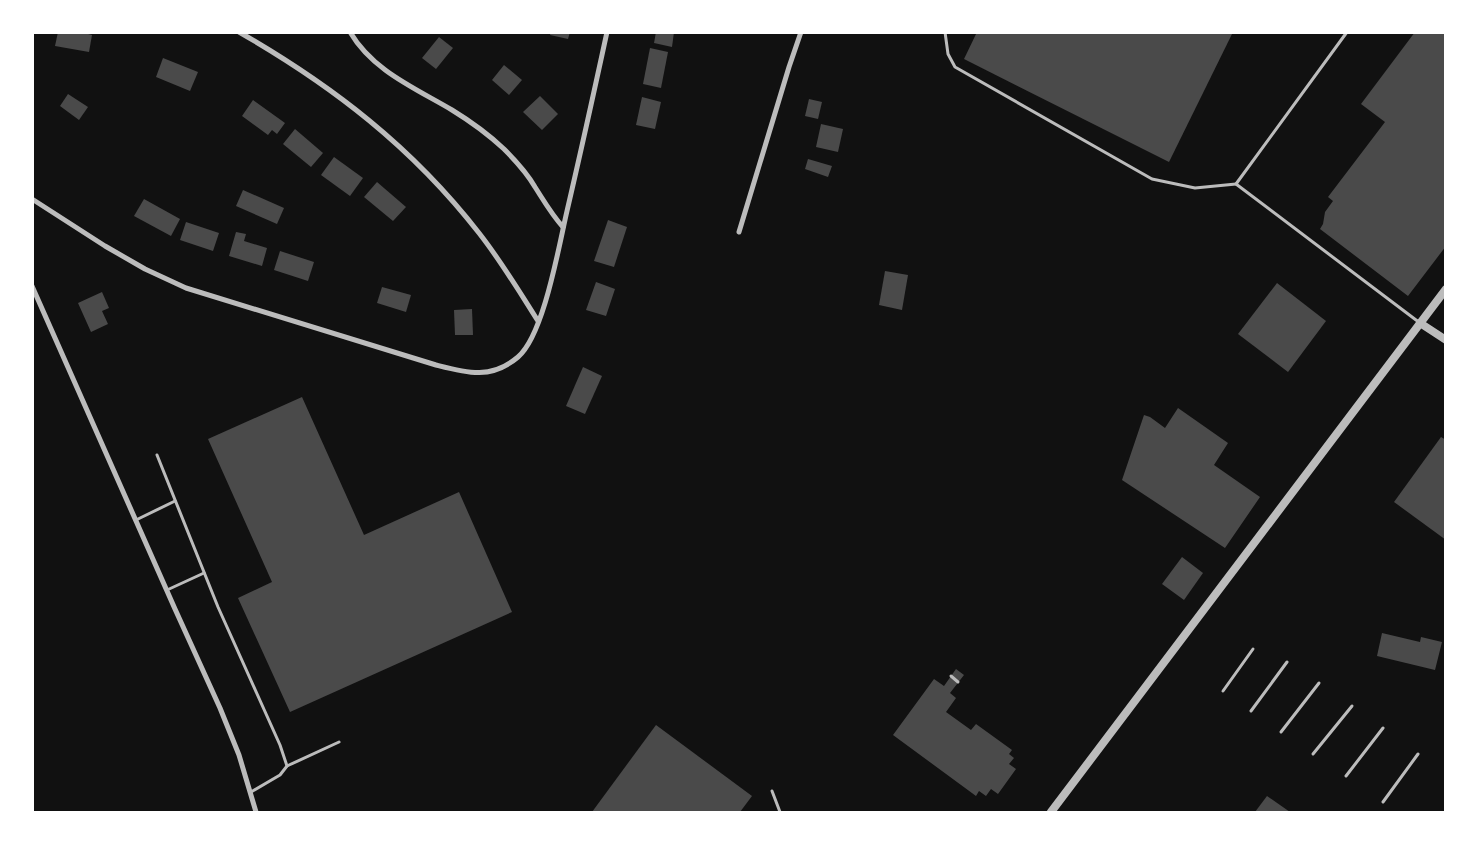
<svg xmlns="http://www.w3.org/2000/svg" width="1478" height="845" font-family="'DejaVu Sans',sans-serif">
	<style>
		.building { fill: #4a4a4a }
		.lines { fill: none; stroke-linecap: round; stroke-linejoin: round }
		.service { stroke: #bcbcbc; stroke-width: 3 }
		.minor { stroke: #bcbcbc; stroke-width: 5 }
		.tertiary { stroke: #bcbcbc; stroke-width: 8 }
	</style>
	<rect width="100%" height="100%" fill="#111"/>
	<!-- building -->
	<g class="building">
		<path d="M 58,32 L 80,32 L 92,35 L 89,52 L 55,46 Z"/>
		<path d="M 551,32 L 570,32 L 568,39 L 550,35 Z"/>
		<path d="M 656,32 L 674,32 L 672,47 L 654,43 Z"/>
		<path d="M 977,32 L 1233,32 L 1169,162 L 964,59 Z"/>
		<path d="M 1415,32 L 1446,32 L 1446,246 L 1408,296 L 1320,229 L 1323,224 L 1325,212 L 1333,201 L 1328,197 L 1385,122 L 1361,104 Z"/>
		<path d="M 439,37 L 453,48 L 436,69 L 422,58 Z"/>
		<path d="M 650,48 L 668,52 L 661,88 L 643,84 Z"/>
		<path d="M 163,58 L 198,72 L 190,91 L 156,77 Z"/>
		<path d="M 504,65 L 522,80 L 509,95 L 492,80 Z"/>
		<path d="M 68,94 L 88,107 L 79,120 L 60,106 Z"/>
		<path d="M 540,96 L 558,114 L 542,130 L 523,112 Z"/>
		<path d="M 642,97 L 661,102 L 655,129 L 636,125 Z"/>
		<path d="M 809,99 L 822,102 L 818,119 L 805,116 Z"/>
		<path d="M 253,100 L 285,123 L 277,134 L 272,130 L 268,135 L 242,116 Z"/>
		<path d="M 821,124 L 843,129 L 838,152 L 816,147 Z"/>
		<path d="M 295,129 L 323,153 L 311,167 L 283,144 Z"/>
		<path d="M 334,157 L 363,178 L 350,196 L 321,175 Z"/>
		<path d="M 808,159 L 832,166 L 828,177 L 805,169 Z"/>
		<path d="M 377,182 L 406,207 L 393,221 L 364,197 Z"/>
		<path d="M 243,190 L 284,208 L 277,224 L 236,206 Z"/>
		<path d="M 144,199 L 180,219 L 171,236 L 134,216 Z"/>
		<path d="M 608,220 L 627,227 L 614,267 L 594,261 Z"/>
		<path d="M 186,222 L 219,233 L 213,251 L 180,240 Z"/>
		<path d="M 236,232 L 246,234 L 244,241 L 267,248 L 262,266 L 229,256 Z"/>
		<path d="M 280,251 L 314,262 L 308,281 L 274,270 Z"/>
		<path d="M 885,271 L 908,275 L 902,310 L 879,305 Z"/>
		<path d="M 596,282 L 615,289 L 606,316 L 586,310 Z"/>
		<path d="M 1277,283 L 1326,321 L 1288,372 L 1238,334 Z"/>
		<path d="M 382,287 L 411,295 L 406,312 L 377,303 Z"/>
		<path d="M 102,292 L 109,308 L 102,311 L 108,324 L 91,332 L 78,303 Z"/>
		<path d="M 472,309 L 473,335 L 455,335 L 454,310 Z"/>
		<path d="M 583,367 L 602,376 L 585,414 L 566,406 Z"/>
		<path d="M 302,397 L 364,535 L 459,492 L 512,612 L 290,712 L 238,598 L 272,582 L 208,439 Z"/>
		<path d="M 1178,408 L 1228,443 L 1214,465 L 1260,497 L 1225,548 L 1122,480 L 1144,415 L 1150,417 L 1165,428 Z"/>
		<path d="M 1441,437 L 1446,440 L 1446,540 L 1394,502 Z"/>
		<path d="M 1182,557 L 1203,573 L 1184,600 L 1162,584 Z"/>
		<path d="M 1382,633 L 1420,642 L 1421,637 L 1442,642 L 1435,670 L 1377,656 Z"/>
		<path d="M 956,669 L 964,675 L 950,693 L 956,698 L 946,712 L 971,730 L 976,724 L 1012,750 L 1009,754 L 1014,758 L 1009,764 L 1016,769 L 998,794 L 991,789 L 986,796 L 979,791 L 976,796 L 893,735 L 934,679 L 944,686 Z"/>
		<path d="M 656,725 L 752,796 L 740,812 L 592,812 Z"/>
		<path d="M 1267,796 L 1290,812 L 1255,812 Z"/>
	</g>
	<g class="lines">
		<!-- service -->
		<g class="service">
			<path d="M 945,32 L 948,54 L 955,67 L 1152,179 L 1195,188 L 1236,184"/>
			<path d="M 1347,32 L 1236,184 L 1420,323"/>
			<path d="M 157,455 L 218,607 L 280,745 L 287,766 L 280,775 L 251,792"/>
			<path d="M 136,520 L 175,501"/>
			<path d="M 167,590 L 204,573"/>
			<path d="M 951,676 L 958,682"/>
			<path d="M 1223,691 L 1253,649"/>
			<path d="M 1251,711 L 1287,662"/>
			<path d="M 1281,732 L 1319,683"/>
			<path d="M 1313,754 L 1352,706"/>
			<path d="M 287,766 L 339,742"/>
			<path d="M 1346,776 L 1383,728"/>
			<path d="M 772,791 L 780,812"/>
			<path d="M 1383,802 L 1418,754"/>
		</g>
		<!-- minor -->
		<g class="minor">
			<path d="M 239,32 C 333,86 412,147 479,233 C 501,261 519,291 538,321"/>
			<path d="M 350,32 C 373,71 415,88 452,110 C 470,121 488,134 504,149 C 515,160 527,173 535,187 C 544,201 552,215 563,227"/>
			<path d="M 32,199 L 105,246 L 145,269 L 186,288 L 436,365 C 467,373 491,380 518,357 C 544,335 559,245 567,211 C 581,151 594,92 607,32"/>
			<path d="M 739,232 L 789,67 L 801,32"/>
			<path d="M 32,286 L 175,609 L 220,708 L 239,755 L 256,812"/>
		</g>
		<!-- tertiary -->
		<g class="tertiary">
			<path d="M 1420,323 L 1446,340"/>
			<path d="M 1051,812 L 1446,289"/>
		</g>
	</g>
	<!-- border -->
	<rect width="1478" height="845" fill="none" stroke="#ffffff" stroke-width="68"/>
</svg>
